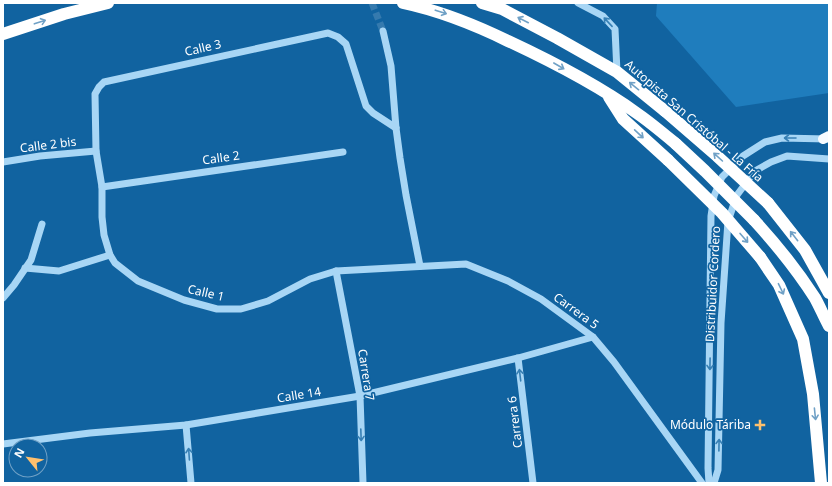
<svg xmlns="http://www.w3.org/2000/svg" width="832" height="486" font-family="'Noto Sans',sans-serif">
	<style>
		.green { fill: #1f7dbd }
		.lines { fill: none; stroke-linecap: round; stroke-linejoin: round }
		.minor-tunnel { stroke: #357aae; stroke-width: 7; stroke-dasharray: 7 3.5; stroke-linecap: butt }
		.minor { stroke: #a8d6f5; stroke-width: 7 }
		.major { stroke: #f7fbff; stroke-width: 10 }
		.highway { stroke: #fff; stroke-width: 12 }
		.highway-bridge { stroke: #fff; stroke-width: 12 }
		.oneway { stroke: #70a1c6 }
		.oneway2 { stroke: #3780b5 }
		.poi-dot { fill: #ffc06d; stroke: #1163a0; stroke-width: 1.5 }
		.labels { text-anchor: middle; stroke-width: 3.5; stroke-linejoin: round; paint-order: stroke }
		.street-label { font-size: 12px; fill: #fff; stroke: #1163a0 }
		.poi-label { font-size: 12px; fill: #fff; stroke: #1163a0; text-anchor: end }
	</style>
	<rect width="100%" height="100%" fill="#1163a0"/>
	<!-- green -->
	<path class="green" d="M 657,3 L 829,3 L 829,93 L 736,107 L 656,16 Z"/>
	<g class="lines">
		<!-- minor-tunnel -->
		<path class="minor-tunnel" d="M 372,3 L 383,31"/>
		<!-- minor -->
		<g class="minor">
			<path d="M 578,3 L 603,16 L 615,29 L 617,72"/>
			<path d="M 383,31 L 391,66 L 396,128 L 400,158 L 406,195 L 420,266"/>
			<path d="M 396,128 L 373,113 L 366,106 L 346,44 L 338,37 L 328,33 L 104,82 L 99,87 L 95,94 L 96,151 L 102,187 L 102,217 L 104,235 L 110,255 L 115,263 L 138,281 L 184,300 L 217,309 L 241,309 L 268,301 L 310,279 L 336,271 L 466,264 L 508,281 L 541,299 L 593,337 L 614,362 L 702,483"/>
			<path d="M 3,162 L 40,156 L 96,151"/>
			<path d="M 102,187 L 343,152"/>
			<path d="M 25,268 L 59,271 L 110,255"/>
			<path d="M 336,271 L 360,396 L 363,483"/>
			<path d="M 3,298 L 14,285 L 31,260 L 42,224"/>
			<path d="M 518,358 L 533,483"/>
			<path d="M 186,425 L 191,483"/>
			<path d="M 3,444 L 90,433 L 186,425 L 360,396 L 518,358 L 593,337"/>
			<path d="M 709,483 L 708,468 L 711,216 L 714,196 L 722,177 L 743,156 L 765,142 L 782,138 L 827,139"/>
			<path d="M 714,483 L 718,470 L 721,323 L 728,221 L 737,195 L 755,171 L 771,162 L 787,156 L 829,159"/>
		</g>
		<!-- major -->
		<path class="major" d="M 823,139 L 829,136"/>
		<!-- highway -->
		<g class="highway">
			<path d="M 403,3 C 441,11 473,24 508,41 C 553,62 598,85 638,114 C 651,123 664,134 676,144"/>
			<path d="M 482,3 L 502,9 L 557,38 L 617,72 L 665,111"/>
			<path d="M 3,34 L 64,14 L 108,3"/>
			<path d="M 609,97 L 623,119 L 668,160"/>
			<path d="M 768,203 L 805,250 L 829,293"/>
			<path d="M 754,220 C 776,244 797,270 815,298 C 820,307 824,317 829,326"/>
			<path d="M 760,257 L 779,285 L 803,339 L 813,394 L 821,483"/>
		</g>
		<!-- highway-bridge -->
		<g class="highway-bridge">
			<path d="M 665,111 L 717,156 L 768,203"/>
			<path d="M 676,144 L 705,171 L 754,220"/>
			<path d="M 668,160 L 722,213 L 760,257"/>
		</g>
	</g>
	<!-- one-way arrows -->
	<defs><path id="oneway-shaft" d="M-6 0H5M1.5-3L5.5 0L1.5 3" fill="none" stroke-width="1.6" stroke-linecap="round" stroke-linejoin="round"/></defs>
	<g class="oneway">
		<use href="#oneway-shaft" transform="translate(441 12) rotate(18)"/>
		<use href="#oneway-shaft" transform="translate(523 20) rotate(-153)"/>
		<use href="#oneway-shaft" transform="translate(40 22) rotate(-18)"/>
		<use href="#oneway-shaft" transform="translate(559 66) rotate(30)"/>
		<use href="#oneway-shaft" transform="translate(634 86) rotate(-141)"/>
		<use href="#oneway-shaft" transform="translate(639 134) rotate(43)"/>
		<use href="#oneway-shaft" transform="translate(718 157) rotate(-138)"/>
		<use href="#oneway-shaft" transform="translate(794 236) rotate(-128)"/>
		<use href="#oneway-shaft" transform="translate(744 238) rotate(49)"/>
		<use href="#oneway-shaft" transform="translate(781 289) rotate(64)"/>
		<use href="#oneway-shaft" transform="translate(815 414) rotate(84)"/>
	</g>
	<g class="oneway2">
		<use href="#oneway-shaft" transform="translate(608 22) rotate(-133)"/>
		<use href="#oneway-shaft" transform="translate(790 138) rotate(-180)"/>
		<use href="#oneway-shaft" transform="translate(710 364) rotate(91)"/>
		<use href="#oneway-shaft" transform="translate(520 375) rotate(-97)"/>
		<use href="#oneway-shaft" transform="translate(361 435) rotate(88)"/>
		<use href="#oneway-shaft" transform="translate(719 445) rotate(-89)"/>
		<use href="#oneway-shaft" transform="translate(189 454) rotate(-94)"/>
	</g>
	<!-- markers -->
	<path class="poi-dot" d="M758 419h4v4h4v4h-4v4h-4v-4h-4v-4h4z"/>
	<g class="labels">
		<!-- street labels -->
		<g class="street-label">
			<text transform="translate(203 48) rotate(-13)" y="4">Calle 3</text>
			<text transform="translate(694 121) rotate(41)" y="4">Autopista San Cristóbal - La Fría</text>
			<text transform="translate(48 145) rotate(-7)" y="4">Calle 2 bis</text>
			<text transform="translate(221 158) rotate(-8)" y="4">Calle 2</text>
			<text transform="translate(713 284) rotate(-87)" y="4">Distribuidor Cordero</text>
			<text transform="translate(206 293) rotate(13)" y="4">Calle 1</text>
			<text transform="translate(576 311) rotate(36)" y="4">Carrera 5</text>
			<text transform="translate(366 375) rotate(81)" y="4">Carrera 7</text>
			<text transform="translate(299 395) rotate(-9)" y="4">Calle 14</text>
			<text transform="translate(515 422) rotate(-97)" y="4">Carrera 6</text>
		</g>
		<!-- poi labels -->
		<g class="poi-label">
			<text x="751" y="429">Módulo Táriba</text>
		</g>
	</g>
	<!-- border -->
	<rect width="832" height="486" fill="none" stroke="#ffffff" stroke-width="8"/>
	<!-- north arrow -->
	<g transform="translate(28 458) rotate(300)"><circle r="19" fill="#1163a0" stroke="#70a1c6"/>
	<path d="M0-3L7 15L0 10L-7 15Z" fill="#ffc06d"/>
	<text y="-6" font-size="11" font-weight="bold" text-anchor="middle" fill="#ffffff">N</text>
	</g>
</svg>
